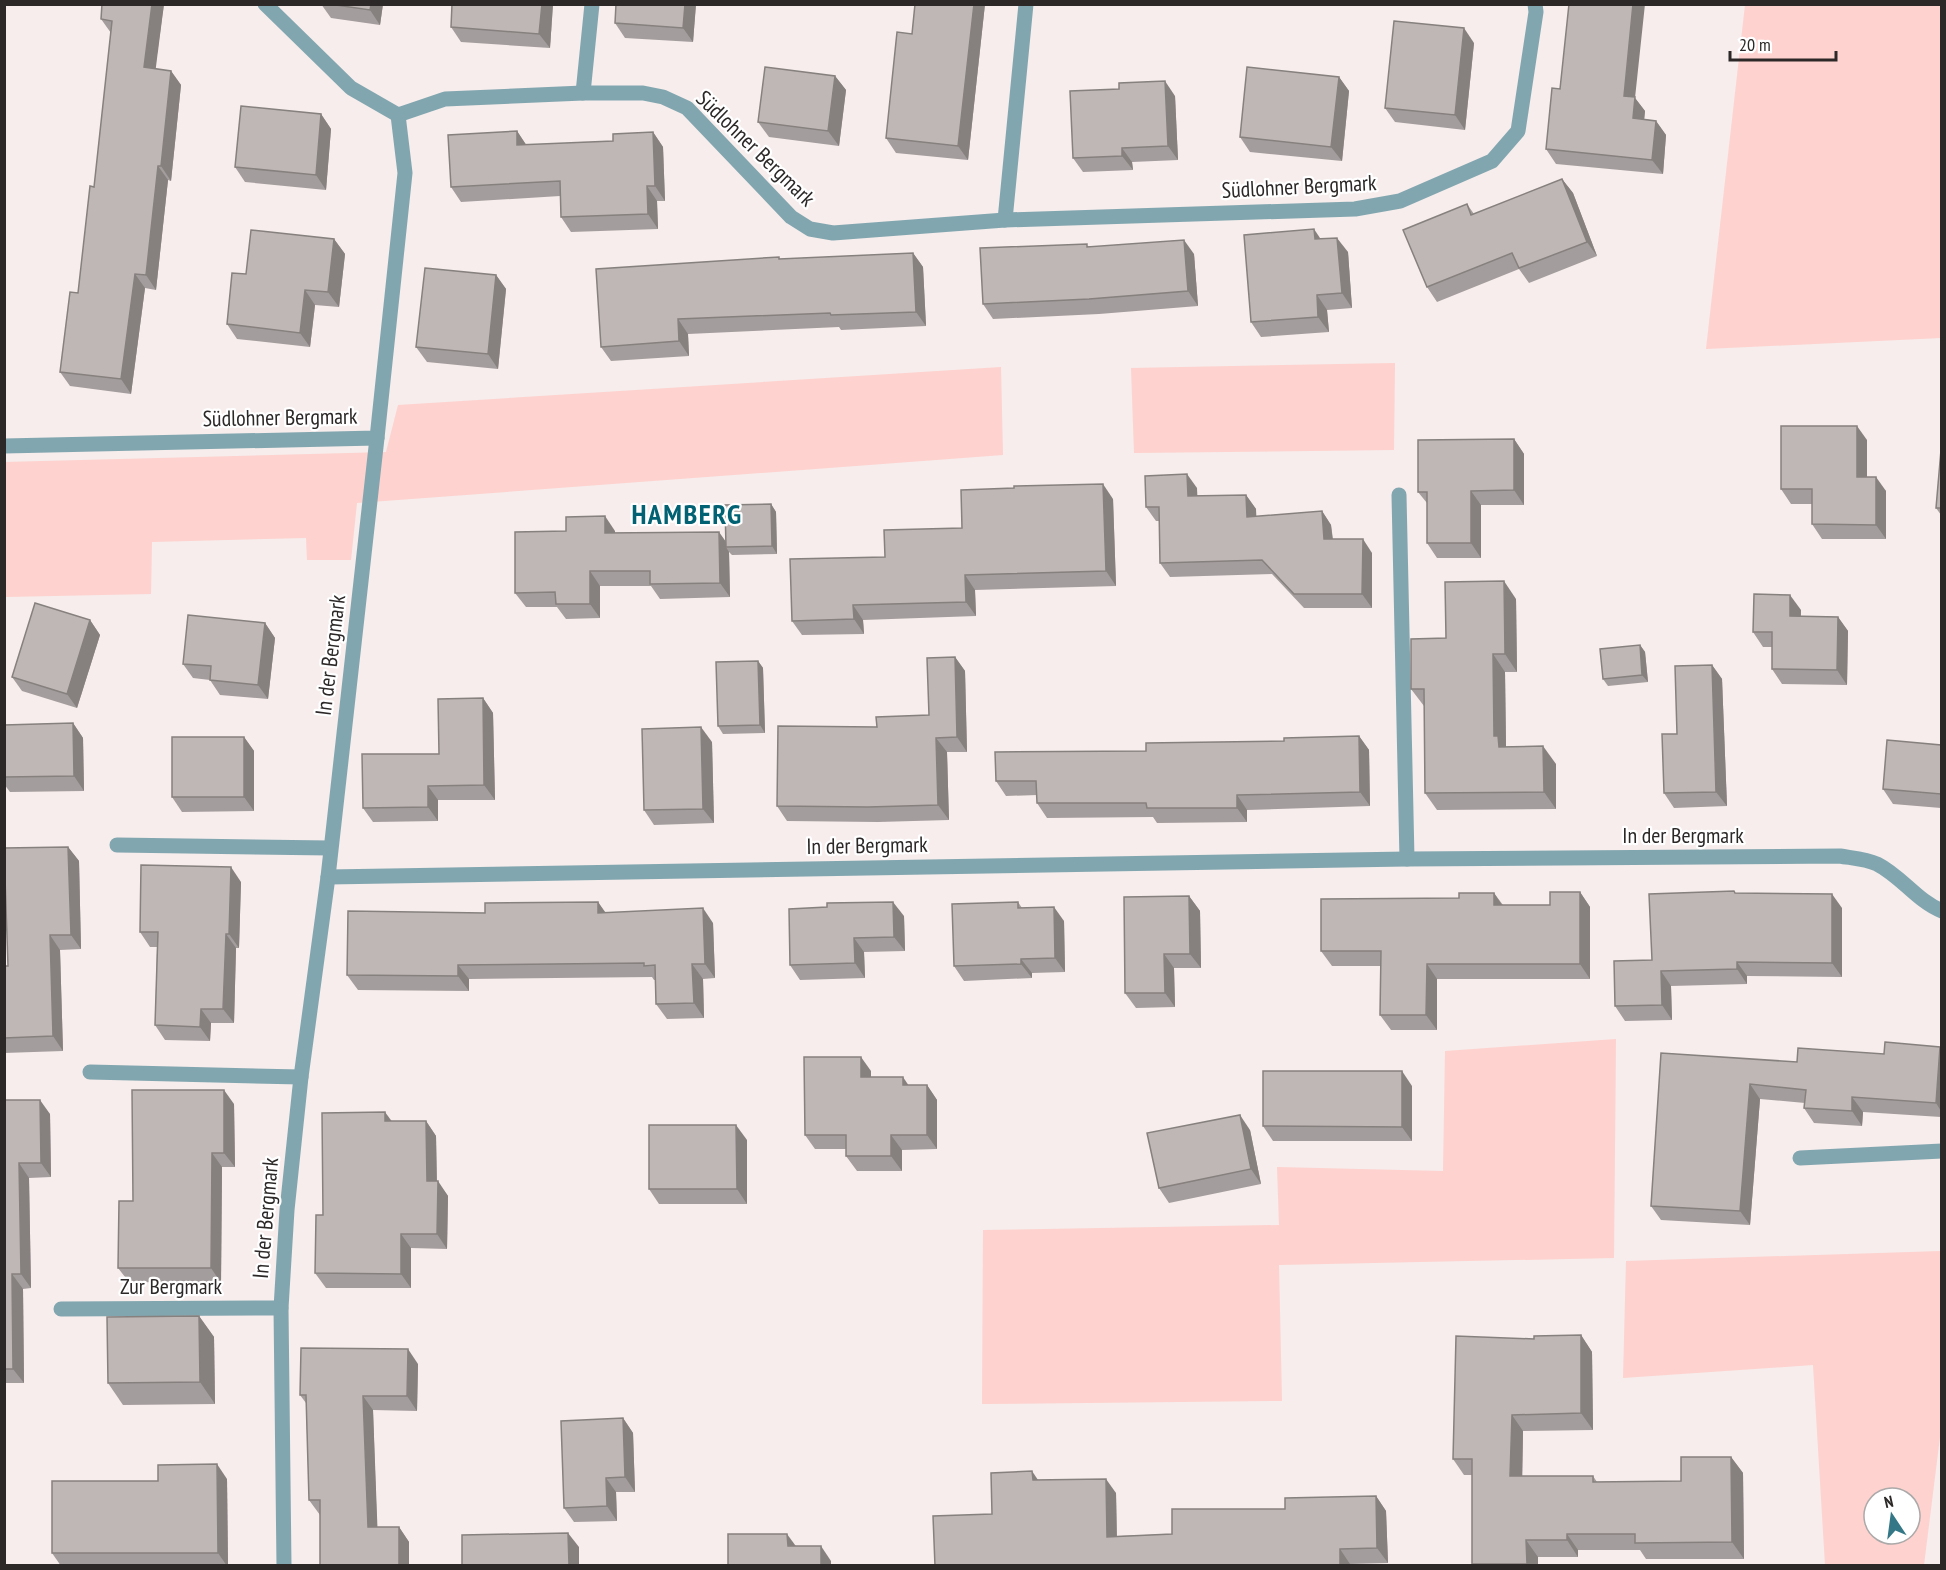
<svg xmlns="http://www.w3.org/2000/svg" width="1946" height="1570" font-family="'PT Sans Narrow',sans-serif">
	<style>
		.green { fill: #fed2ce; fill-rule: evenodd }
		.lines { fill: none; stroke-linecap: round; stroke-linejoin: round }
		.minor { stroke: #82a6af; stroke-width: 15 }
		.wall { fill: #a49d9d }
		.shaded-wall { fill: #86807f }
		.building { fill: #bfb7b6; stroke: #86807f; stroke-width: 1.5 }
		.labels { text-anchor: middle; stroke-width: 4.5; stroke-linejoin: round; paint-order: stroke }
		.street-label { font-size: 22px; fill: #2c2828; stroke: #fff }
		.district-label { font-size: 28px; font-weight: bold; letter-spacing: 1.5px; fill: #026273; stroke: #fff }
	</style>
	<rect width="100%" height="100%" fill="#f6edec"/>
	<!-- green -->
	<g class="green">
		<path d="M 1745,5 L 1941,5 L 1941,338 L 1706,349 Z"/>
		<path d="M 1395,363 L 1394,450 L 1134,453 L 1131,368 Z"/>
		<path d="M 1001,367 L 1003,455 L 357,503 L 351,560 L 307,560 L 306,538 L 152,542 L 151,594 L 5,597 L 4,462 L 386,452 L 398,405 Z"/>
		<path d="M 1616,1039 L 1614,1258 L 1279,1265 L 1282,1401 L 982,1404 L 983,1230 L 1279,1225 L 1277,1167 L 1443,1171 L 1445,1051 Z"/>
		<path d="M 1941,1251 L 1942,1421 L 1924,1565 L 1825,1565 L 1813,1365 L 1623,1378 L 1626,1261 ZM 1874,1498 L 1910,1498 L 1910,1534 L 1874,1534 Z"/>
	</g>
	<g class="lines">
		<!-- minor -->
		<g class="minor">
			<path d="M 583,93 L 592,4"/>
			<path d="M 398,115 L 445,99 L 583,93 L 643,93 L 663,97 L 687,108 L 791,217 L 810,229 L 833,233 L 1005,220 L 1355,209 L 1400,201 L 1492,161 L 1518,131 L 1536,12 L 1535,4"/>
			<path d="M 1005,220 L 1026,4"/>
			<path d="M 4,446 L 377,438 L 405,173 L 398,115 L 351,88 L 265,4"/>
			<path d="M 1399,495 L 1407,859"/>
			<path d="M 117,845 L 330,848"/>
			<path d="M 328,877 L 1407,859 L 1840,856 C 1851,858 1866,859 1877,864 C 1901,876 1917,901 1942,911"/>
			<path d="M 90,1072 L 301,1077"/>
			<path d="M 1800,1158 L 1942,1151"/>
			<path d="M 61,1309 L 281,1308"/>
			<path d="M 284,1566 L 281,1308 L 287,1210 L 301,1077 L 328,877 L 377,438"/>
		</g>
	</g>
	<!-- wall -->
	<g class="wall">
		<path d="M 102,4 L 164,4 L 155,69 L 171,71 L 181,85 L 171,181 L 168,180 L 156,290 L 145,288 L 131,394 L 70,386 L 60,372 L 78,293 L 94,187 L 111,33 L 101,19 Z"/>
		<path d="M 321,4 L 383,4 L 380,25 L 331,18 Z"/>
		<path d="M 553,4 L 550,48 L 461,42 L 451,27 Z"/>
		<path d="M 616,4 L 696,4 L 693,42 L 625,38 L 615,23 Z"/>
		<path d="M 915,4 L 985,4 L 968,160 L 896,153 L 886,138 L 912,34 Z"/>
		<path d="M 1474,43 L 1465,130 L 1395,122 L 1385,108 Z"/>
		<path d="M 835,76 L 846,90 L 839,146 L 769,137 L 758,122 Z"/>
		<path d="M 1339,77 L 1349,91 L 1342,161 L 1250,152 L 1240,137 Z"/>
		<path d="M 1175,96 L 1178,160 L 1132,162 L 1133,170 L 1083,172 L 1073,158 Z"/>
		<path d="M 1635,98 L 1645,111 L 1644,119 L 1656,121 L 1666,135 L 1663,174 L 1556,164 L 1546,149 Z"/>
		<path d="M 321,114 L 331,129 L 326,190 L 245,182 L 235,167 Z"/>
		<path d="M 517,131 L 526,145 L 613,141 L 653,132 L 663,147 L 665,201 L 657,201 L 658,229 L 571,232 L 561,217 L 560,196 L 461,202 L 451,187 Z"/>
		<path d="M 1562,179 L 1573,193 L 1597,256 L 1529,283 L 1519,269 L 1437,302 L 1427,287 L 1467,204 L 1474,214 Z"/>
		<path d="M 334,239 L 345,254 L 339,307 L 315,305 L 310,347 L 237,339 L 227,324 L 246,274 Z"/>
		<path d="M 1321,239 L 1348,252 L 1352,308 L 1327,310 L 1329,332 L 1261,337 L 1251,322 Z"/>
		<path d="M 1089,246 L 1194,254 L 1198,306 L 1099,314 L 993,319 L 983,304 Z"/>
		<path d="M 913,253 L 923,267 L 926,326 L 841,330 L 839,327 L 688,334 L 689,356 L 611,361 L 601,347 L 780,259 Z"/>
		<path d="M 496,275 L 506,289 L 498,369 L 427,362 L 416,347 Z"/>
		<path d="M 1514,439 L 1524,454 L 1524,505 L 1481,505 L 1481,558 L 1437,558 L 1427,543 L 1427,503 L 1418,492 Z"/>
		<path d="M 1867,440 L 1867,477 L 1886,491 L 1886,539 L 1822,539 L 1812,524 L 1812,504 L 1791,504 L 1781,489 Z"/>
		<path d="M 1941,450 L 1941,515 L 1936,508 Z"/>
		<path d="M 1197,488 L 1197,496 L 1246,495 L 1256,509 L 1256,517 L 1322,511 L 1331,525 L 1333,539 L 1372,553 L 1372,608 L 1304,608 L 1272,574 L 1170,577 L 1160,563 L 1159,521 L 1156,521 L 1146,507 Z"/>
		<path d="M 1113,499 L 1116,586 L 975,590 L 976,616 L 863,620 L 864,634 L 802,635 L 792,621 L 885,557 L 962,528 Z"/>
		<path d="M 771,504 L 776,512 L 777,554 L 732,555 L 729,552 L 730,597 L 660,599 L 651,586 L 600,586 L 600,618 L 566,619 L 557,607 L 526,607 L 515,593 L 615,531 L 615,533 L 726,542 Z"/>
		<path d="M 1516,599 L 1517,672 L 1505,672 L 1506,747 L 1556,764 L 1556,809 L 1437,810 L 1425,793 L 1424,706 L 1411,689 L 1446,638 Z"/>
		<path d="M 1801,610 L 1801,616 L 1838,617 L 1848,631 L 1847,685 L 1782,684 L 1772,669 L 1772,647 L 1763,647 L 1753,632 Z"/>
		<path d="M 90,620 L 100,635 L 77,708 L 22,691 L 12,677 Z"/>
		<path d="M 265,623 L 275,638 L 268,699 L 220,695 L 210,680 L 193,678 L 183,664 Z"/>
		<path d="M 1640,645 L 1645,652 L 1648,682 L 1608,686 L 1603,679 Z"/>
		<path d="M 955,657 L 965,671 L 967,752 L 947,752 L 949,820 L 878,822 L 787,821 L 777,806 L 877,727 L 929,715 Z"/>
		<path d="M 758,661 L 763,668 L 765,733 L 723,734 L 718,726 Z"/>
		<path d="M 1712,665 L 1722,679 L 1727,806 L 1674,808 L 1664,793 L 1677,734 Z"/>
		<path d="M 483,698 L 493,713 L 495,800 L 438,800 L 438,821 L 373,822 L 363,808 L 439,754 Z"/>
		<path d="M 73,723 L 83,738 L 84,791 L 10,792 L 4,784 L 4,725 Z"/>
		<path d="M 1359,736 L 1369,750 L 1370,806 L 1247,810 L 1247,822 L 1157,823 L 1153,817 L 1047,818 L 1037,803 L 1037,795 L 1006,796 L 996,781 L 1146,751 Z"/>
		<path d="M 244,737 L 254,751 L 254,811 L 182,812 L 172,797 Z"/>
		<path d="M 712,742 L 714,823 L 654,825 L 644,810 Z"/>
		<path d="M 1941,745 L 1941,808 L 1893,804 L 1883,789 Z"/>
		<path d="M 68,847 L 79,861 L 81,949 L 60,950 L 63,1051 L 4,1053 L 4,966 L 8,966 Z"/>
		<path d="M 241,882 L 239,948 L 236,948 L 234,1023 L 211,1023 L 210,1041 L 165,1040 L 155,1025 L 157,947 L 150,947 L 140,932 Z"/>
		<path d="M 1580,892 L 1590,907 L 1590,979 L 1437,979 L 1437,1030 L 1391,1030 L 1380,1015 L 1381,966 L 1332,966 L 1321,951 L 1459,898 L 1494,893 L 1503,905 L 1550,905 Z"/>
		<path d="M 1736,893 L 1842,908 L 1842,977 L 1747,976 L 1747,984 L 1671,986 L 1672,1020 L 1625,1021 L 1615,1006 L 1652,960 Z"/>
		<path d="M 1189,896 L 1200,911 L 1201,968 L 1174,968 L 1175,1007 L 1136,1008 L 1125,993 Z"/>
		<path d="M 598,902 L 605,913 L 713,923 L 715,978 L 703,979 L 704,1018 L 667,1019 L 656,1004 L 656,980 L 654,980 L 652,977 L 469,979 L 469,991 L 358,990 L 347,975 L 485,913 Z"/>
		<path d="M 1018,902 L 1022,908 L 1064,921 L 1065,972 L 1032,973 L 1032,978 L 964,981 L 954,966 Z"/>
		<path d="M 904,916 L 905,951 L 864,952 L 865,978 L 800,980 L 790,965 Z"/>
		<path d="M 1941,1049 L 1941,1117 L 1863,1112 L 1862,1126 L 1814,1123 L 1804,1108 L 1805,1103 L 1760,1099 L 1750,1225 L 1661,1220 L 1651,1206 L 1661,1053 L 1797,1062 Z"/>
		<path d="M 871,1071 L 871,1077 L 908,1085 L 927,1085 L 937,1100 L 937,1149 L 902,1150 L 902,1171 L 857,1171 L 846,1156 L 846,1149 L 815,1149 L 805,1135 Z"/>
		<path d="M 1412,1086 L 1412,1141 L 1273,1141 L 1263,1126 Z"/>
		<path d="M 4,1100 L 50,1114 L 51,1177 L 29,1178 L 31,1288 L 23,1289 L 24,1383 L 4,1383 Z"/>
		<path d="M 234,1104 L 235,1167 L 222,1167 L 221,1283 L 129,1282 L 118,1268 L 133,1201 Z"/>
		<path d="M 392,1121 L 426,1121 L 436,1136 L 437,1181 L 448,1196 L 447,1249 L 411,1248 L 411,1288 L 326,1288 L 315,1273 L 323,1215 Z"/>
		<path d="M 1250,1130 L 1261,1184 L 1169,1203 L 1159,1188 Z"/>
		<path d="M 747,1140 L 747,1204 L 659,1204 L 649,1189 Z"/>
		<path d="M 199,1316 L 214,1337 L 215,1404 L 123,1405 L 108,1383 Z"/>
		<path d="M 1581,1335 L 1592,1352 L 1593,1430 L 1523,1431 L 1522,1476 L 1593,1476 L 1597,1482 L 1681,1481 L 1731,1457 L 1743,1473 L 1744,1559 L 1646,1559 L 1640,1550 L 1578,1550 L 1578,1557 L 1538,1557 L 1538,1566 L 1473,1566 L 1472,1564 L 1472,1475 L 1464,1475 L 1453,1459 L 1534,1339 Z"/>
		<path d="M 418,1364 L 417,1411 L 373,1410 L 377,1527 L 399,1527 L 409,1542 L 409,1566 L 320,1566 L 320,1515 L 309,1500 L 306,1403 L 300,1395 Z"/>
		<path d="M 623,1418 L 633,1433 L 635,1492 L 616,1492 L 617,1521 L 574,1522 L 564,1508 Z"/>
		<path d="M 227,1479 L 228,1566 L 61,1566 L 52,1553 L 158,1481 Z"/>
		<path d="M 1038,1480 L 1116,1493 L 1117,1536 L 1172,1534 L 1285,1509 L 1376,1496 L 1386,1511 L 1388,1563 L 1350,1564 L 1350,1566 L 935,1566 L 992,1514 Z"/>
	</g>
	<!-- shaded-wall -->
	<g class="shaded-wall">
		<path d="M 152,4 L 164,4 L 154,82 L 144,67 Z"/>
		<path d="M 371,4 L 383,4 L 380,25 L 370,10 Z"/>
		<path d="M 542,4 L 553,4 L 550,48 L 539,34 Z"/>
		<path d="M 685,4 L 696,4 L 693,42 L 683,28 Z"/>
		<path d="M 974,4 L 985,4 L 968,160 L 958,146 Z"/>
		<path d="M 1633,4 L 1645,4 L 1635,98 L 1645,111 L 1643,133 L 1633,118 L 1624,96 Z"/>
		<path d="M 1464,28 L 1474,43 L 1465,130 L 1455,115 Z"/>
		<path d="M 171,71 L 181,85 L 171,181 L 161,166 Z"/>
		<path d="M 835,76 L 846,90 L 839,146 L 828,131 Z"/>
		<path d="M 1339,77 L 1349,91 L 1342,161 L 1331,147 Z"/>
		<path d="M 1165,81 L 1175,96 L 1178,160 L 1168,146 Z"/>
		<path d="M 321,114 L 331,129 L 326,190 L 316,175 Z"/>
		<path d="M 1656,121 L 1666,135 L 1663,174 L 1652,160 Z"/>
		<path d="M 517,131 L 527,146 L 517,145 Z"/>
		<path d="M 653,132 L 663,147 L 665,201 L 655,186 Z"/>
		<path d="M 1122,148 L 1132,162 L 1133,170 L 1122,156 Z"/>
		<path d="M 158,166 L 168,180 L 156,290 L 146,275 Z"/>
		<path d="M 1562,179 L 1573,193 L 1597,256 L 1587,242 Z"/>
		<path d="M 647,186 L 657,201 L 658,229 L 648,214 Z"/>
		<path d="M 1314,229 L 1324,244 L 1315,239 Z"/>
		<path d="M 1337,238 L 1348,252 L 1352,308 L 1342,293 Z"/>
		<path d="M 334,239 L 345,254 L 339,307 L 328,292 Z"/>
		<path d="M 1184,240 L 1194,254 L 1198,306 L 1188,291 Z"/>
		<path d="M 913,253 L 923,267 L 926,326 L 916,312 Z"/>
		<path d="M 135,274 L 145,288 L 131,394 L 121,379 Z"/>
		<path d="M 496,275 L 506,289 L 498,369 L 488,354 Z"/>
		<path d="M 305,290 L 315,305 L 310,347 L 300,333 Z"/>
		<path d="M 1317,295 L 1327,310 L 1329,332 L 1318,317 Z"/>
		<path d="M 678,319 L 688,334 L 689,356 L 679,341 Z"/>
		<path d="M 1857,426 L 1867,440 L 1867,492 L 1857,477 Z"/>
		<path d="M 1514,439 L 1524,454 L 1524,505 L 1514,490 Z"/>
		<path d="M 1187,474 L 1197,488 L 1198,510 L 1188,496 Z"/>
		<path d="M 1876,477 L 1886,491 L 1886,539 L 1876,525 Z"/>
		<path d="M 1103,484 L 1113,499 L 1116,586 L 1106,571 Z"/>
		<path d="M 1471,491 L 1481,505 L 1481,558 L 1471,543 Z"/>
		<path d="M 1246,495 L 1256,509 L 1257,531 L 1247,517 Z"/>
		<path d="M 771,504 L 776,512 L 777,554 L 772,546 Z"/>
		<path d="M 1322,511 L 1331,525 L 1334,553 L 1324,539 Z"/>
		<path d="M 605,516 L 615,531 L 615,548 L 605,533 Z"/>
		<path d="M 719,532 L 729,546 L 726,547 L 729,552 L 730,597 L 720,583 Z"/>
		<path d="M 1363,539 L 1372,553 L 1372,608 L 1362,594 Z"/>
		<path d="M 590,571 L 600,586 L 600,618 L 590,604 Z"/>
		<path d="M 965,575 L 975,590 L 976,616 L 966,602 Z"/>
		<path d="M 1504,581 L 1516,599 L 1517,672 L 1505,654 Z"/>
		<path d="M 1790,595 L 1801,610 L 1800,630 L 1790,616 Z"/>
		<path d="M 853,605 L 863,620 L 864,634 L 854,619 Z"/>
		<path d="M 1838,617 L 1848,631 L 1847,685 L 1837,670 Z"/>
		<path d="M 90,620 L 100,635 L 77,708 L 67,694 Z"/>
		<path d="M 265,623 L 275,638 L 268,699 L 258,685 Z"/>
		<path d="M 1640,645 L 1645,652 L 1648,682 L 1642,675 Z"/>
		<path d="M 1493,654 L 1505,672 L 1506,747 L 1499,747 L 1494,736 Z"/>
		<path d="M 955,657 L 965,671 L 967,752 L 957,737 Z"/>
		<path d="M 758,661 L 763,668 L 765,733 L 760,725 Z"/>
		<path d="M 1712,665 L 1722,679 L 1727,806 L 1716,792 Z"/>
		<path d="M 483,698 L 493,713 L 495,800 L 484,785 Z"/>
		<path d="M 73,723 L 83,738 L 84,791 L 74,776 Z"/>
		<path d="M 701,727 L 712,742 L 714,823 L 703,809 Z"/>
		<path d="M 1359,736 L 1369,750 L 1370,806 L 1360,792 Z"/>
		<path d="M 244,737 L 254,751 L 254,811 L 244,797 Z"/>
		<path d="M 936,738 L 947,752 L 949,820 L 938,805 Z"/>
		<path d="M 1543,746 L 1556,764 L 1556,809 L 1544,792 Z"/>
		<path d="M 428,786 L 438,800 L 438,821 L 428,807 Z"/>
		<path d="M 1237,795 L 1247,810 L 1247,822 L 1237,808 Z"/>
		<path d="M 68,847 L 79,861 L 81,949 L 71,935 Z"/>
		<path d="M 231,867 L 241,882 L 239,948 L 229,934 Z"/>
		<path d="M 1580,892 L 1590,907 L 1590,979 L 1580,964 Z"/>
		<path d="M 1494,893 L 1504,908 L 1494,905 Z"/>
		<path d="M 1832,894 L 1842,908 L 1842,977 L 1832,963 Z"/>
		<path d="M 1189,896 L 1200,911 L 1201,968 L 1190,954 Z"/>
		<path d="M 598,902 L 608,916 L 598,913 Z"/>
		<path d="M 893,902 L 904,916 L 905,951 L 894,937 Z"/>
		<path d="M 1054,907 L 1064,921 L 1065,972 L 1055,958 Z"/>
		<path d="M 703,908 L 713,923 L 715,978 L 705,964 Z"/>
		<path d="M 226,934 L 236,948 L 234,1023 L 223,1009 Z"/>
		<path d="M 50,935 L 60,950 L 63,1051 L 53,1036 Z"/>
		<path d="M 854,938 L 864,952 L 865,978 L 855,963 Z"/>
		<path d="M 1164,954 L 1174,968 L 1175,1007 L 1165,993 Z"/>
		<path d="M 1021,959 L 1032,973 L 1032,978 L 1021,964 Z"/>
		<path d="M 1737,962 L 1747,976 L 1747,984 L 1737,969 Z"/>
		<path d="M 692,964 L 703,979 L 704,1018 L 694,1003 Z"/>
		<path d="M 1427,964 L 1437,979 L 1437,1030 L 1426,1015 Z"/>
		<path d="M 458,965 L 469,979 L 469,991 L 458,976 Z"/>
		<path d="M 1661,971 L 1671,986 L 1672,1020 L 1662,1005 Z"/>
		<path d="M 201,1009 L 211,1023 L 210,1041 L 200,1027 Z"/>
		<path d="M 1940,1047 L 1941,1049 L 1941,1111 L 1936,1103 Z"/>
		<path d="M 861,1057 L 871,1071 L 871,1092 L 861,1077 Z"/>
		<path d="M 1402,1071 L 1412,1086 L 1412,1141 L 1402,1127 Z"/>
		<path d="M 903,1077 L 913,1092 L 903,1085 Z"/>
		<path d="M 1750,1084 L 1760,1099 L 1750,1225 L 1740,1211 Z"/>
		<path d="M 927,1085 L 937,1100 L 937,1149 L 927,1135 Z"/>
		<path d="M 224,1090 L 234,1104 L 235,1167 L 224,1153 Z"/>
		<path d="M 1852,1097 L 1863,1112 L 1862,1126 L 1852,1111 Z"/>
		<path d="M 40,1100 L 50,1114 L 51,1177 L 41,1163 Z"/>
		<path d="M 385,1112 L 396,1127 L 385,1121 Z"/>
		<path d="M 1240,1115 L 1250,1130 L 1261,1184 L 1251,1169 Z"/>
		<path d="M 426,1121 L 436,1136 L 437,1196 L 427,1181 Z"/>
		<path d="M 736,1125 L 747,1140 L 747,1204 L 737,1189 Z"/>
		<path d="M 891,1135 L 902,1150 L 902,1171 L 891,1156 Z"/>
		<path d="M 212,1153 L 222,1167 L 221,1283 L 211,1268 Z"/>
		<path d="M 19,1163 L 29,1178 L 31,1288 L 21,1274 Z"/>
		<path d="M 438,1181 L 448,1196 L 447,1249 L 437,1234 Z"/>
		<path d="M 401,1234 L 411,1248 L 411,1288 L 401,1274 Z"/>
		<path d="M 12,1274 L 23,1289 L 24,1383 L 13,1369 Z"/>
		<path d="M 199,1316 L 214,1337 L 215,1404 L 200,1382 Z"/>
		<path d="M 1581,1335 L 1592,1352 L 1593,1430 L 1581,1413 Z"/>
		<path d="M 408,1349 L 418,1364 L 417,1411 L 407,1396 Z"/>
		<path d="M 363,1396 L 373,1410 L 378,1542 L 368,1527 Z"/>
		<path d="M 1512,1415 L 1523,1431 L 1522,1493 L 1510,1476 Z"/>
		<path d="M 623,1418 L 633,1433 L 635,1492 L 625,1477 Z"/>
		<path d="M 1731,1457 L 1743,1473 L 1744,1559 L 1732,1542 Z"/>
		<path d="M 217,1464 L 227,1479 L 228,1566 L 227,1566 L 218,1553 Z"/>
		<path d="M 1032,1471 L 1042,1486 L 1033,1480 Z"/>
		<path d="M 606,1478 L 616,1492 L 617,1521 L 607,1506 Z"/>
		<path d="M 1106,1479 L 1116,1493 L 1117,1551 L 1107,1537 Z"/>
		<path d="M 1376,1496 L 1386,1511 L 1388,1563 L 1377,1548 Z"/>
		<path d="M 399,1527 L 409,1542 L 409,1566 L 399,1566 Z"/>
		<path d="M 568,1533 L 579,1547 L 579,1566 L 569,1566 Z"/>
		<path d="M 787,1534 L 798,1549 L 788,1546 Z"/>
		<path d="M 1567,1534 L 1578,1550 L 1578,1557 L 1567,1540 Z"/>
		<path d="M 1526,1540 L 1538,1557 L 1538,1566 L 1528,1566 L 1527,1564 Z"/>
		<path d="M 821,1546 L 831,1561 L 831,1566 L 821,1566 Z"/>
		<path d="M 1340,1549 L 1350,1564 L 1350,1566 L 1340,1566 Z"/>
	</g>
	<!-- building -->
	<g class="building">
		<path d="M 102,4 L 152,4 L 144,67 L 171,71 L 161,166 L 158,166 L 146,275 L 135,274 L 121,379 L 60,372 L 70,292 L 78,293 L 90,186 L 94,187 L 112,21 L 101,19 Z"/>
		<path d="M 329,4 L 371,4 L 370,10 Z"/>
		<path d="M 452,4 L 542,4 L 539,34 L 451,27 Z"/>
		<path d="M 616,4 L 685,4 L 683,28 L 615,23 Z"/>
		<path d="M 915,4 L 974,4 L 958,146 L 886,138 L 897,32 L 912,34 Z"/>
		<path d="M 1569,4 L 1633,4 L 1624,96 L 1635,97 L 1633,118 L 1656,121 L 1652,160 L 1546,149 L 1552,88 L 1560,89 Z"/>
		<path d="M 1394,21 L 1464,28 L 1455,115 L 1385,108 Z"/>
		<path d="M 765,67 L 835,76 L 828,131 L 758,122 Z"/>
		<path d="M 1247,67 L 1339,77 L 1331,147 L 1240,137 Z"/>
		<path d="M 1165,81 L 1168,146 L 1122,148 L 1122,156 L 1073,158 L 1070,91 L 1119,89 L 1119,83 Z"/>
		<path d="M 241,106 L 321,114 L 316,175 L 235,167 Z"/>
		<path d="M 517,131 L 517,145 L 613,141 L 613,134 L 653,132 L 655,186 L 647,186 L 648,214 L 561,217 L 560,181 L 451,187 L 448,135 Z"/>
		<path d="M 1562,179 L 1587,242 L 1519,268 L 1512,253 L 1427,287 L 1403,230 L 1467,204 L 1471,215 Z"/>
		<path d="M 1314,229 L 1315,239 L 1337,238 L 1342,293 L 1317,295 L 1318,317 L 1251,322 L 1244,235 Z"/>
		<path d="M 251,230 L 334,239 L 328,292 L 305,290 L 300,333 L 227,324 L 232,273 L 246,274 Z"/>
		<path d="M 1184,240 L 1188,291 L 1089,299 L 983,304 L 980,248 L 1087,244 L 1087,247 Z"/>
		<path d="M 913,253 L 916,312 L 831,315 L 830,313 L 678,319 L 679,341 L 601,347 L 596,269 L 779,257 L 779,259 Z"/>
		<path d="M 425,268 L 496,275 L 488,354 L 416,347 Z"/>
		<path d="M 1781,426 L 1857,426 L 1857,477 L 1876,477 L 1876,525 L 1812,524 L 1812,489 L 1781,489 Z"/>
		<path d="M 1514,439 L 1514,490 L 1471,491 L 1471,543 L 1427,543 L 1427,492 L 1418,492 L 1418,440 Z"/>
		<path d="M 1941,450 L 1941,508 L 1936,508 Z"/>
		<path d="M 1187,474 L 1188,496 L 1246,495 L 1247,517 L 1322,511 L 1324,539 L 1363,539 L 1362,594 L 1294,594 L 1262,560 L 1160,563 L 1159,507 L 1146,507 L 1145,476 Z"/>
		<path d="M 1103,484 L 1106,571 L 965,575 L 966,602 L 853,605 L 854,619 L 792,621 L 790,559 L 885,557 L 884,530 L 962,528 L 961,490 L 1014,488 L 1014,486 Z"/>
		<path d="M 771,504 L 772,546 L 726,547 L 725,505 Z"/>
		<path d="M 605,516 L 605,533 L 719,532 L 720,583 L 650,584 L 650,571 L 590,571 L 590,604 L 556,604 L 555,592 L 515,593 L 515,532 L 566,531 L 566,517 Z"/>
		<path d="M 1504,581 L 1505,654 L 1493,654 L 1494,736 L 1498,736 L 1499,747 L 1543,746 L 1544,792 L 1425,793 L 1424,689 L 1411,689 L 1411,639 L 1446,638 L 1445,582 Z"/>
		<path d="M 1754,594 L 1790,595 L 1790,616 L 1838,617 L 1837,670 L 1772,669 L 1772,632 L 1753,632 Z"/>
		<path d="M 35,603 L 90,620 L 67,694 L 12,677 Z"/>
		<path d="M 188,615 L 265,623 L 258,685 L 210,680 L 211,666 L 183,664 Z"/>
		<path d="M 1640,645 L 1642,675 L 1603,679 L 1600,649 Z"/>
		<path d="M 955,657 L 957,737 L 936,738 L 938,805 L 868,807 L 777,806 L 778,726 L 877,727 L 876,717 L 929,715 L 927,658 Z"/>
		<path d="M 758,661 L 760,725 L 718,726 L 716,662 Z"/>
		<path d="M 1712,665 L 1716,792 L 1664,793 L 1662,734 L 1677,734 L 1675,666 Z"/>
		<path d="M 483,698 L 484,785 L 428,786 L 428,807 L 363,808 L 362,754 L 439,754 L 438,699 Z"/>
		<path d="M 73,723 L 74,776 L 4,777 L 4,725 Z"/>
		<path d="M 701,727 L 703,809 L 644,810 L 642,729 Z"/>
		<path d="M 1359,736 L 1360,792 L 1237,795 L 1237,808 L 1147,808 L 1146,803 L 1037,803 L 1036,781 L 996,781 L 995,752 L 1146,751 L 1146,743 L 1284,741 L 1284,738 Z"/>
		<rect x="172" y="737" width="72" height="60"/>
		<path d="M 1887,740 L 1941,745 L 1941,794 L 1883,789 Z"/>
		<path d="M 68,847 L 71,935 L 50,935 L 53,1036 L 4,1038 L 4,966 L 8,966 L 4,848 Z"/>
		<path d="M 141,865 L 231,867 L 229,934 L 226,934 L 223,1009 L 201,1009 L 200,1027 L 155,1025 L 158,932 L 140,932 Z"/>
		<path d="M 1734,891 L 1735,893 L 1832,894 L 1832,963 L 1737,962 L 1737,969 L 1661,971 L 1662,1005 L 1615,1006 L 1614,961 L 1652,960 L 1649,894 Z"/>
		<path d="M 1550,892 L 1580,892 L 1580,964 L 1427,964 L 1426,1015 L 1380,1015 L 1381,951 L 1321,951 L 1321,899 L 1459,898 L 1459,893 L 1494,893 L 1494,905 L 1550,905 Z"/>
		<path d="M 1189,896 L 1190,954 L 1164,954 L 1165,993 L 1125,993 L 1124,897 Z"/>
		<path d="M 598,902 L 598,913 L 703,908 L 705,964 L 692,964 L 694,1003 L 656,1004 L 655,965 L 644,966 L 644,963 L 458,965 L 458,976 L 347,975 L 348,911 L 485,913 L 485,903 Z"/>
		<path d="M 893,902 L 894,937 L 854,938 L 855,963 L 790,965 L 789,909 L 827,907 L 827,903 Z"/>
		<path d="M 1018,902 L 1018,908 L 1054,907 L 1055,958 L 1021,959 L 1021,964 L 954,966 L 952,904 Z"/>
		<path d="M 1885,1042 L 1940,1047 L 1936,1103 L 1852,1097 L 1852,1111 L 1804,1108 L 1806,1090 L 1750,1084 L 1740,1211 L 1651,1206 L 1661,1053 L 1797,1062 L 1798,1048 L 1884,1054 Z"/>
		<path d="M 804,1057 L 861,1057 L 861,1077 L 903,1077 L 903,1085 L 927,1085 L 927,1135 L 891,1135 L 891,1156 L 846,1156 L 846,1135 L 805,1135 Z"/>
		<path d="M 1263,1071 L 1402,1071 L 1402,1127 L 1263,1126 Z"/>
		<path d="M 132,1090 L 224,1090 L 224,1153 L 212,1153 L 211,1268 L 118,1268 L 119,1201 L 133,1201 Z"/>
		<path d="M 4,1100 L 40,1100 L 41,1163 L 19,1163 L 21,1274 L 12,1274 L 13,1369 L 4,1369 Z"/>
		<path d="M 385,1112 L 385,1121 L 426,1121 L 427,1181 L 438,1181 L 437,1234 L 401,1234 L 401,1274 L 315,1273 L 316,1215 L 323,1215 L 322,1113 Z"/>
		<path d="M 1240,1115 L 1251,1169 L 1159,1188 L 1147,1133 Z"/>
		<path d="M 649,1125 L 736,1125 L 737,1189 L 649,1189 Z"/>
		<path d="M 199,1316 L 200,1382 L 108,1383 L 107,1317 Z"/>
		<path d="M 1581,1335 L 1581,1413 L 1512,1415 L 1510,1476 L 1593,1476 L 1593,1482 L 1681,1481 L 1681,1457 L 1731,1457 L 1732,1542 L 1635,1543 L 1635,1534 L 1567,1534 L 1567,1540 L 1526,1540 L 1527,1564 L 1472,1564 L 1472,1459 L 1453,1459 L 1456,1336 L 1534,1339 L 1534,1336 Z"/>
		<path d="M 301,1348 L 408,1349 L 407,1396 L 363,1396 L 368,1527 L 399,1527 L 399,1566 L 320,1566 L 320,1500 L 309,1500 L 306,1395 L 300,1395 Z"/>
		<path d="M 623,1418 L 625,1477 L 606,1478 L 607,1506 L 564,1508 L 561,1421 Z"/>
		<path d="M 217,1464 L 218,1553 L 52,1553 L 52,1481 L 158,1481 L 158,1465 Z"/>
		<path d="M 1032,1471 L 1033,1480 L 1106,1479 L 1107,1537 L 1172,1534 L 1172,1509 L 1285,1509 L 1285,1498 L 1376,1496 L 1377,1548 L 1340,1549 L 1340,1566 L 1067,1566 L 1067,1565 L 1037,1566 L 935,1566 L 933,1516 L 992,1514 L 991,1473 Z"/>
		<path d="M 568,1533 L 569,1566 L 462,1566 L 462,1535 Z"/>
		<path d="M 728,1534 L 787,1534 L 788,1546 L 821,1546 L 821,1566 L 728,1566 Z"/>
	</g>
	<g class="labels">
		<!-- street labels -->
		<g class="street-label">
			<text transform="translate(756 148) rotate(44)" y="8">Südlohner Bergmark</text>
			<text transform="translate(1299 186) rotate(-3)" y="8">Südlohner Bergmark</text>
			<text transform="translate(280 417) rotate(-1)" y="8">Südlohner Bergmark</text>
			<text transform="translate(330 655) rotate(-83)" y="8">In der Bergmark</text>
			<text x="1683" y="843">In der Bergmark</text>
			<text transform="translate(867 845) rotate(-1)" y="8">In der Bergmark</text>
			<text transform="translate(265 1218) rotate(-85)" y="8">In der Bergmark</text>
			<text x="171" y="1294">Zur Bergmark</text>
		</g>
		<!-- district labels -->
		<g class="district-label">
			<text x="687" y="524">HAMBERG</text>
		</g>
	</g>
	<!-- border -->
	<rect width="1946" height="1570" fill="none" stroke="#2c2828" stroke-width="12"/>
	<!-- north arrow -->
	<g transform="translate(1892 1516) rotate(347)"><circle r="28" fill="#ffffff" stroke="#aba9a9" stroke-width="1.5"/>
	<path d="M0-4.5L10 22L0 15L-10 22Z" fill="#347887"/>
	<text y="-9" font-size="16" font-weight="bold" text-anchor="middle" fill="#2c2828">N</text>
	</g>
	<!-- scale -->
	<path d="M1730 51v9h106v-9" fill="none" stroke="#2c2828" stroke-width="3"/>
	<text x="1739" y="51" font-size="18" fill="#2c2828" stroke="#ffffff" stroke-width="4.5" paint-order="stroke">20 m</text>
</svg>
